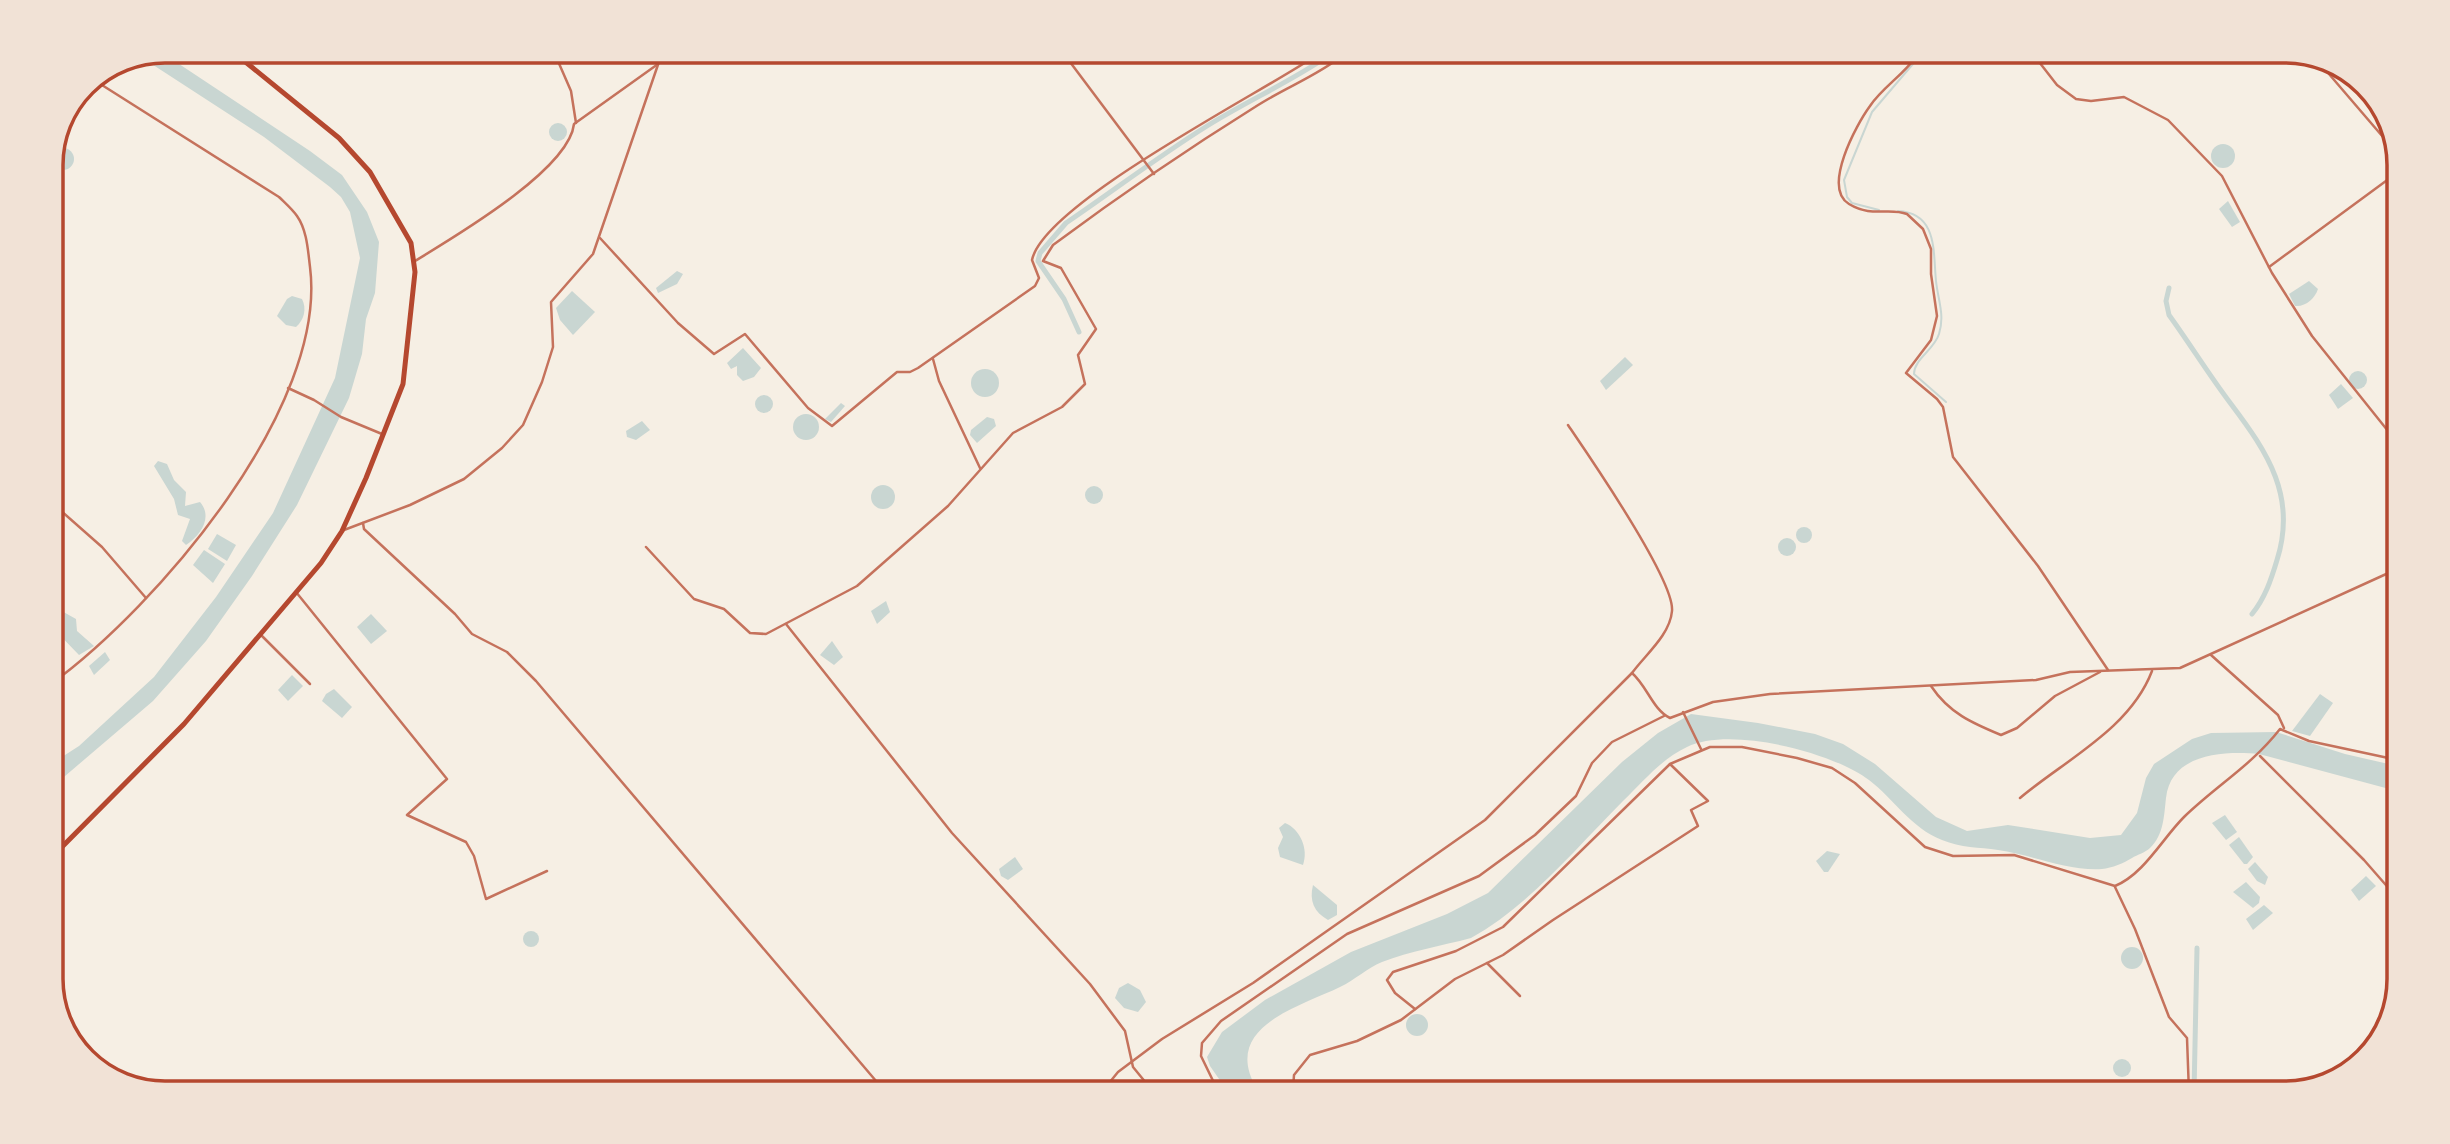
<svg xmlns="http://www.w3.org/2000/svg" width="2450" height="1144" font-family="'Nunito Sans',sans-serif">
	<style>
		.water { fill: #c9d6d2 }
		.lines { fill: none; stroke-linecap: round; stroke-linejoin: round }
		.stream { stroke: #c9d6d2; stroke-width: 2 }
		.canal { stroke: #c9d6d2; stroke-width: 5 }
		.minor { stroke: #c5725c; stroke-width: 2.5 }
		.primary { stroke: #b5482f; stroke-width: 5 }
		.rim { fill: none; stroke: #b5482f; stroke-width: 3.5 }
	</style>
	<rect width="100%" height="100%" fill="#f6efe4"/>
	<g class="water">
		<polygon points="161,52 310,151 342,175 367,212 379,242 375,293 366,319 362,354 349,398 297,505 252,576 206,641 153,701 51,788 51,764 79,746 154,677 216,597 273,513 335,378 360,258 350,212 341,197 330,187 264,137 144,59"/>
		<circle cx="558" cy="132" r="9"/>
		<circle cx="2223" cy="156" r="12"/>
		<circle cx="63" cy="159" r="11"/>
		<polygon points="2228,201 2240,222 2232,227 2219,209"/>
		<polygon points="677,271 683,274 677,284 658,293 656,288"/>
		<path d="M2309,281l9,8c-3,9 -12,18 -23,17l-6,-12z"/>
		<polygon points="572,291 595,312 573,335 560,320 556,308"/>
		<path d="M292,296l10,3c5,10 2,21 -6,28l-10,-2 -9,-9 10,-17z"/>
		<polygon points="743,348 761,368 754,377 743,381 737,375 737,366 731,369 727,363"/>
		<polygon points="1625,357 1633,365 1606,390 1600,381"/>
		<circle cx="985" cy="383" r="14"/>
		<circle cx="2358" cy="380" r="9"/>
		<polygon points="2341,384 2353,398 2338,409 2329,395"/>
		<circle cx="764" cy="404" r="9"/>
		<polygon points="841,403 845,406 831,422 825,419"/>
		<circle cx="806" cy="427" r="13"/>
		<polygon points="987,417 994,419 996,426 977,443 970,435 971,430"/>
		<polygon points="642,421 650,430 636,440 627,437 626,431"/>
		<path d="M158,461l9,3 7,16 12,12 -1,14 15,-4c13,15 1,33 -14,43l-4,-4 8,-22 -12,-4 -4,-16 -20,-33z"/>
		<circle cx="883" cy="497" r="12"/>
		<circle cx="1094" cy="495" r="9"/>
		<circle cx="1804" cy="535" r="8"/>
		<polygon points="217,534 236,545 227,561 208,549"/>
		<circle cx="1787" cy="547" r="9"/>
		<polygon points="204,550 225,564 213,583 193,565"/>
		<polygon points="886,601 890,612 877,624 871,611"/>
		<polygon points="51,605 76,619 77,631 94,646 79,655 51,626"/>
		<polygon points="371,614 387,631 371,644 357,627"/>
		<polygon points="832,641 843,657 834,665 820,655"/>
		<polygon points="105,652 110,660 94,675 89,666"/>
		<polygon points="292,675 303,686 288,701 278,690"/>
		<polygon points="334,689 352,707 342,718 322,701 326,694"/>
		<polygon points="2320,694 2333,703 2310,736 2292,731"/>
		<path d="M1691,714l67,9 57,11 28,10 32,20 61,53 31,14 41,-6 82,13 31,-3 16,-22 9,-35 8,-14 38,-25 19,-6 65,-1 69,22 48,11v25l-134,-36c-35,-3 -88,-1 -93,44 -2,17 -2,37 -16,50 -4,4 -13,7 -18,10 -8,5 -20,10 -30,11 -35,2 -69,-14 -104,-19 -19,-3 -37,-2 -56,-10 -31,-12 -48,-41 -73,-60 -37,-28 -139,-54 -182,-33 -27,13 -43,34 -64,54 -47,47 -94,105 -152,137 -30,8 -61,13 -89,24 -15,6 -27,18 -42,25 -41,20 -120,40 -83,102h-31l-16,-23 -3,-9 15,-25 43,-32 86,-48 96,-38 41,-21 134,-131 36,-29z"/>
		<polygon points="2225,815 2237,832 2226,840 2212,823"/>
		<path d="M1285,823c15,6 24,26 18,42l-23,-8 -2,-9 5,-11 -4,-9z"/>
		<polygon points="2239,837 2253,857 2247,864 2244,864 2229,845"/>
		<polygon points="1827,851 1840,854 1828,872 1824,872 1816,861"/>
		<polygon points="1015,857 1023,869 1008,880 1001,876 999,869"/>
		<polygon points="2255,862 2268,877 2265,885 2257,881 2248,869"/>
		<polygon points="2366,876 2376,886 2359,901 2351,890"/>
		<polygon points="2246,882 2260,897 2259,903 2253,908 2233,892"/>
		<path d="M1313,885l24,20v10l-9,5c-14,-8 -19,-19 -15,-35z"/>
		<polygon points="2264,905 2273,913 2253,930 2246,919"/>
		<circle cx="531" cy="939" r="8"/>
		<circle cx="2132" cy="958" r="11"/>
		<polygon points="1128,983 1140,990 1146,1002 1138,1012 1124,1008 1115,998 1119,988"/>
		<circle cx="1417" cy="1025" r="11"/>
		<circle cx="2122" cy="1068" r="9"/>
	</g>
	<g class="lines">
		<g class="stream">
			<polyline points="1879,210 1852,203 1847,197 1844,180 1872,112 1918,58"/>
			<path d="M1898,211c40,2 35,41 38,70 2,19 9,34 3,53 -5,16 -25,25 -25,40l32,28"/>
		</g>
		<g class="canal">
			<path d="M2169,288l-3,13 3,14c21,29 40,60 62,89 37,49 66,93 46,156 -6,20 -12,38 -25,54"/>
			<path d="M1079,332l-15,-33 -26,-38 2,-8 26,-30c47,-32 93,-67 141,-97 40,-25 83,-44 121,-70"/>
			<polyline points="2194,1093 2197,948"/>
		</g>
		<g class="minor">
			<polyline points="554,52 571,91 576,123"/>
			<polyline points="1064,54 1154,174"/>
			<path d="M1915,58c-13,18 -33,30 -45,48 -14,19 -48,82 -21,98 23,14 40,3 58,10l16,15 8,20v25l6,42 -6,24 -25,33 31,26 6,8 10,50 85,109 70,104"/>
			<polyline points="2036,58 2057,85 2076,99 2091,101 2124,97 2168,120 2222,176 2272,273 2312,336 2396,441"/>
			<polyline points="2317,60 2395,151 2399,162"/>
			<polyline points="77,100 92,81"/>
			<path d="M600,238l78,85 36,31 31,-20 63,74 24,18 65,-54h13l8,-4 117,-82 4,-8 -7,-18c12,-57 231,-168 285,-205"/>
			<path d="M415,261c39,-24 154,-91 159,-137l84,-60"/>
			<polyline points="2269,267 2390,178 2399,167"/>
			<polyline points="933,359 939,381 980,468"/>
			<polyline points="288,388 314,400 341,417 382,434"/>
			<path d="M1568,425c21,31 107,155 104,186 -2,24 -27,44 -40,62"/>
			<polyline points="51,502 102,547 146,598"/>
			<polyline points="363,523 364,529 455,614 472,634 507,652 536,681 882,1088"/>
			<polyline points="344,530 410,505 464,479 502,448 523,425 542,382 553,347 551,302 593,254 662,53"/>
			<path d="M646,547l48,52 30,10 26,24 16,1 91,-48 91,-80 65,-73 49,-26 23,-23 -7,-29 18,-26 -35,-61 -18,-7 10,-16c66,-49 133,-95 202,-138 29,-19 60,-30 87,-51"/>
			<polyline points="296,592 447,779 407,815 466,842 474,856 486,899 547,871"/>
			<polyline points="786,624 952,833 1090,984 1125,1031 1133,1067 1151,1089"/>
			<polyline points="260,634 310,684"/>
			<polyline points="2211,655 2278,715 2284,728"/>
			<path d="M51,684c107,-78 277,-277 259,-417 -2,-16 -3,-37 -13,-51 -5,-7 -12,-13 -18,-19l-185,-117"/>
			<path d="M1931,686c18,27 41,37 70,49l16,-7 38,-32 45,-24"/>
			<polyline points="1683,712 1701,749"/>
			<polyline points="2260,756 2364,860 2392,892"/>
			<path d="M2020,798c45,-38 110,-69 132,-127"/>
			<polyline points="2115,887 2135,929 2169,1017 2187,1038 2189,1093"/>
			<polyline points="1487,963 1520,996"/>
			<path d="M1415,1009l-20,-16 -8,-13 6,-8 63,-21 47,-24 167,-163 40,-17h32l55,11 35,10 23,15 70,64 28,9 61,-1 101,31c29,-12 47,-47 69,-69 33,-32 67,-51 96,-88l29,12 84,18"/>
			<path d="M1105,1088l13,-16 44,-33 91,-56 232,-163 147,-147c15,13 21,37 38,45l43,-16 57,-8 266,-14 34,-8 110,-4 215,-98"/>
			<polyline points="1217,1089 1201,1056 1202,1043 1221,1021 1347,934 1479,876 1535,835 1576,796 1592,763 1612,742 1664,716"/>
			<polyline points="1293,1089 1294,1075 1310,1055 1357,1041 1401,1020 1455,979 1503,955 1553,920 1698,826 1691,810 1708,801 1670,764"/>
		</g>
		<polyline class="primary" points="51,858 184,724 321,563 342,531 366,478 403,384 415,272 411,243 370,172 339,138 232,51"/>
	</g>
	<path d="M0 0H2450V1144H0ZM165 63H2285A102 102 0 0 1 2387 165V979A102 102 0 0 1 2285 1081H165A102 102 0 0 1 63 979V165A102 102 0 0 1 165 63Z" fill="#f1e2d6" fill-rule="evenodd"/>
	<path class="rim" d="M165 63H2285A102 102 0 0 1 2387 165V979A102 102 0 0 1 2285 1081H165A102 102 0 0 1 63 979V165A102 102 0 0 1 165 63Z"/>
</svg>
